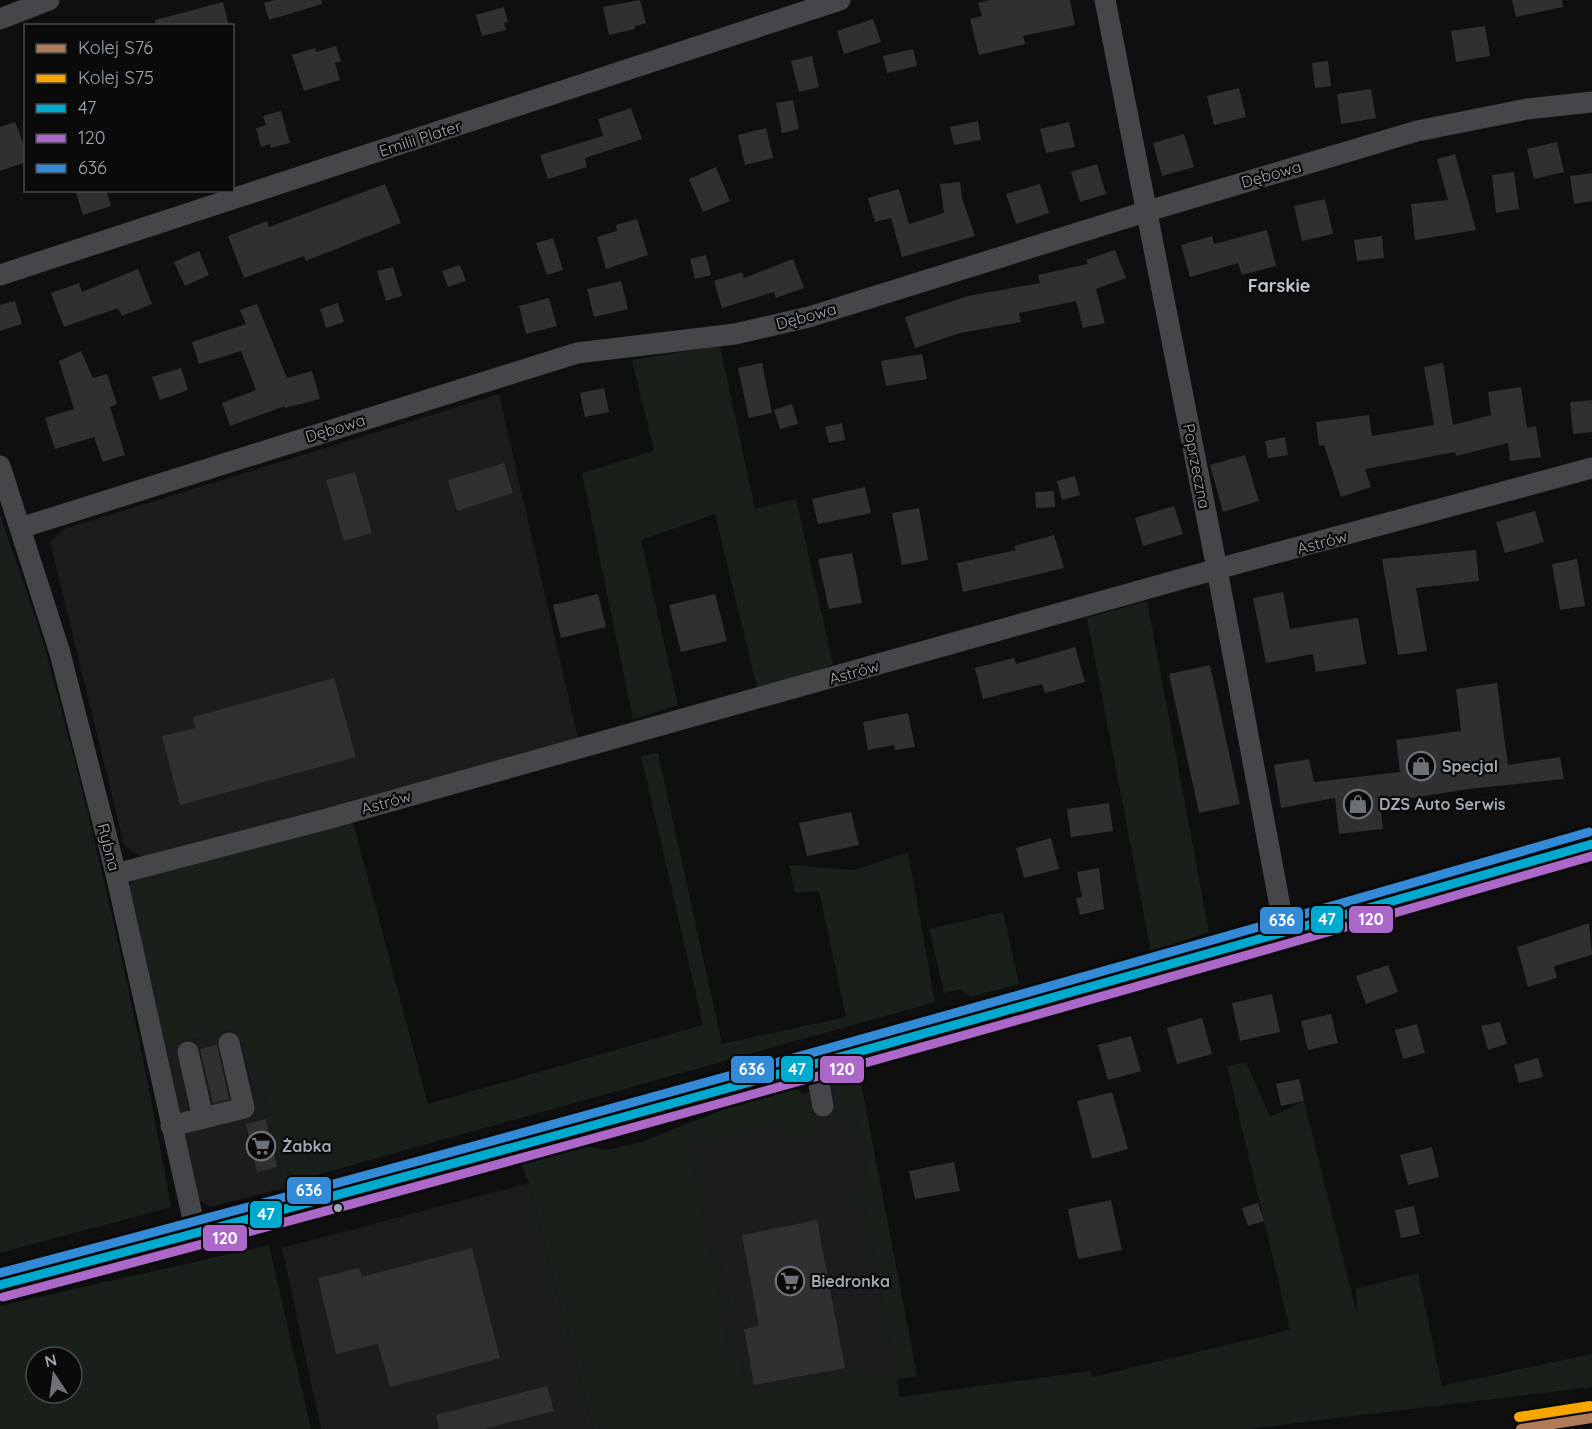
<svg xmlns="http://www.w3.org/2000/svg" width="1592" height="1429" font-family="Quicksand,sans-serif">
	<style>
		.built { fill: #1c1c1e }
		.green { fill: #19201a; fill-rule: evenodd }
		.building { fill: #303033 }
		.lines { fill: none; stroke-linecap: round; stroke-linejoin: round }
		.minor { stroke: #444649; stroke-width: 21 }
		.major { stroke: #46484b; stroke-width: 26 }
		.bus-1-casing { stroke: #0a0a0b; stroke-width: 14 }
		.bus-2-casing { stroke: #0a0a0b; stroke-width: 14 }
		.bus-3-casing { stroke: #0a0a0b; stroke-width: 14 }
		.bus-1 { stroke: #00a9ce; stroke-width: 9 }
		.bus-2 { stroke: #ac68c9; stroke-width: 9 }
		.bus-3 { stroke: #338bd7; stroke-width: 9 }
		.rail-1-casing { stroke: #0a0a0b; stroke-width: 15 }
		.rail-2-casing { stroke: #0a0a0b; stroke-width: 15 }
		.rail-1 { stroke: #b07c57; stroke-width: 10 }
		.rail-2 { stroke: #f7a600; stroke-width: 10 }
		.bus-dot { fill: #9fa8b2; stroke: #0a0a0b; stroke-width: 2 }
		.labels { text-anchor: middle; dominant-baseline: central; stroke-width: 4.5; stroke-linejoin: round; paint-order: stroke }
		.street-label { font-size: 16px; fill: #9fa8b2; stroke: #0a0a0b }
		.poi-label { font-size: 16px; font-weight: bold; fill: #9fa8b2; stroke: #0a0a0b; text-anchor: start }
		.neighbourhood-label { font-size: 18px; font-weight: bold; fill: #c0c6ce; stroke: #0a0a0b }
		.line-badge { stroke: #0a0a0b; stroke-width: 2 }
		.badge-label { font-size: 16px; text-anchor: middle; font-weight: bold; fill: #fff }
	</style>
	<rect width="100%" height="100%" fill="#0f0f10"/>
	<g class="built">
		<polygon points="499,394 578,738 143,858 124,845 50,542 64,529"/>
		<polygon points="238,1029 251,1085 262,1083 285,1188 210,1207 199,1200 164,1046"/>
		<polygon points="860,1078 917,1376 734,1406 676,1129"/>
		<polygon points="529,1183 593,1429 321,1429 282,1248"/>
	</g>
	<g class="green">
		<polygon points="720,346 755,509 796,499 833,664 758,692 715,514 641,540 678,705 633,719 582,473 654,451 632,360"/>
		<path d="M0,514c15,46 33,92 46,139 50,182 92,368 125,554l-171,46z"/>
		<polygon points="1147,601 1209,932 1151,952 1087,618"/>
		<polygon points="658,753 722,1044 846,1017 819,891 795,893 789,865 855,870 908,852 935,1002 284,1184 262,1084 252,1086 238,1029 164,1046 127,887 136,878 353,822 428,1104 703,1025 641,756"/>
		<polygon points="1003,912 1019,984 970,997 960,989 944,993 929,929"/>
		<path d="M1246,1062l24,55 34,-16 53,213 -1,-25 62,-16 24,113 150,-32v33l-344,42h-657l2,-1 -64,-245 -10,-24 59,-14 27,5 13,-2 26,-7 86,-34 67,-18c19,12 22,47 -4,51l-5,-18 -100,22 40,205 10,-1 8,43 116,-23 2,9 33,-5 -32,-169 -15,2 -1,-3 5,-6 17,-5 -13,-74 -18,1 -7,-23 7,-14 16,-5 4,2 57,298 -20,3 3,18 190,-26 3,6 197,-47 -63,-264z"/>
		<path d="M269,1245l42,184h-311v-123zM36,1357h36v36h-36z"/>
		<polygon points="726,1254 740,1330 744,1330 737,1331 736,1328 722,1259"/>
	</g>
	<g class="building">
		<polygon points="275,0 321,0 322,4 269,20 264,3"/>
		<polygon points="640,0 646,23 635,26 635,29 609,35 603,7"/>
		<polygon points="990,0 1070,0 1075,25 1023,36 1025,44 979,55 970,19 982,16 978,3"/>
		<polygon points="1512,0 1562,0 1563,7 1516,17"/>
		<polygon points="223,2 229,26 156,26 155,20"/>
		<polygon points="504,7 508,22 504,23 506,30 482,36 476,15"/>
		<polygon points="873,19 881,42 844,54 837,31"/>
		<polygon points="1485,26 1490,56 1456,62 1451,31"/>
		<polygon points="336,46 341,61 335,63 340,80 304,91 292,55 315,48 316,52"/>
		<polygon points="913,49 917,66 887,73 883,56"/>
		<polygon points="812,56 819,87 799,92 791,61"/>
		<polygon points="1328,61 1331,86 1315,88 1312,63"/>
		<polygon points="1239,88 1246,117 1214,125 1207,96"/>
		<polygon points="1371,89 1376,118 1341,124 1337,94"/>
		<polygon points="793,100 799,129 782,133 776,103"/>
		<polygon points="631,108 642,139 585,158 587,167 548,179 540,155 603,136 598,119"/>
		<polygon points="281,111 290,143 271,148 270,144 261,147 256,128 266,125 263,116"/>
		<polygon points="978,121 981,140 954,145 950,127"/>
		<polygon points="15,122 26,151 26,162 0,171 0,127"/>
		<polygon points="1069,122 1075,147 1046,153 1040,129"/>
		<polygon points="766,128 773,158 745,165 738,135"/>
		<polygon points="1184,134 1194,167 1162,176 1153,143"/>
		<polygon points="1557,142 1564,172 1534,179 1527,149"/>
		<polygon points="1455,154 1476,230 1415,240 1411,204 1448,200 1437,159"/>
		<polygon points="1097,164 1106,194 1080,202 1071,172"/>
		<polygon points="716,167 730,201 703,212 689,179"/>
		<polygon points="1514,172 1519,209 1496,213 1492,175"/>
		<polygon points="1592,173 1592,201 1574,204 1570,176"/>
		<polygon points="960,182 962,198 975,236 902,257 891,218 875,222 868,198 899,189 909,224 944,213 940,184"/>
		<polygon points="385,184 401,223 306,261 304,256 244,278 228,236 267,221 269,227"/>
		<polygon points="1040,184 1049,213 1016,224 1006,194"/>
		<polygon points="75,190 106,190 111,206 83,215"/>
		<polygon points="1325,199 1333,234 1302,241 1294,206"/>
		<polygon points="637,219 648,255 606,269 597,237 617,231 616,225"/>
		<polygon points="1267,230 1276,266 1242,275 1238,263 1190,277 1181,245 1212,236 1214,244"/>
		<polygon points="1382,236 1384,258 1357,261 1354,240"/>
		<polygon points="553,238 563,270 547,275 536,243"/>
		<polygon points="1115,250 1126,278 1096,289 1105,323 1083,328 1076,301 1019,313 1021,322 960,333 915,348 905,317 968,296 1040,283 1038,275 1088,264 1086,260"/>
		<polygon points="199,251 209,275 185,286 174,262"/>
		<polygon points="706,255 711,275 695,279 690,259"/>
		<polygon points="793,259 804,288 776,298 774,292 722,308 714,281 742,272 744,278"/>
		<polygon points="460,265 466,281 448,287 442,271"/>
		<polygon points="393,267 402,296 386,301 377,271"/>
		<polygon points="138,269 152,304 122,316 118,308 64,327 51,293 79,283 82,292"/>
		<polygon points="621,281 628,309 594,317 587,289"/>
		<polygon points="549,298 557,326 526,334 519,306"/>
		<polygon points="15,301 22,324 0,331 0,305"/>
		<polygon points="338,303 344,322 326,328 320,309"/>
		<polygon points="257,304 287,378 312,371 320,399 285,408 285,406 230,426 222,403 256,390 241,351 199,364 192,342 246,324 240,310"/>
		<polygon points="81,351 93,378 107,374 117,404 110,407 125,455 103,462 94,437 55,449 45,418 74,409 59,361"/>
		<polygon points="922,354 927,379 886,386 881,361"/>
		<polygon points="762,363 772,413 749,418 738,368"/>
		<polygon points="1443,363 1453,425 1491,415 1488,392 1521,387 1527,428 1536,426 1541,457 1510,461 1508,443 1456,456 1455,452 1365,469 1371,487 1341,497 1324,445 1319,446 1316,422 1369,415 1372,436 1434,425 1424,367"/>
		<polygon points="181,368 188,390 160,400 152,377"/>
		<polygon points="604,388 609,412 585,417 580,393"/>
		<polygon points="1592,400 1592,432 1573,434 1570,402"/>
		<polygon points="792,404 798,424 780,429 774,410"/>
		<polygon points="842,423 845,440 829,443 825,427"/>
		<polygon points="1285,437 1288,455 1268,458 1265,441"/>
		<polygon points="1245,455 1259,501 1223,512 1210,465"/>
		<polygon points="504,463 513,493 457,511 448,480"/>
		<polygon points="355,472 372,533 344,541 326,480"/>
		<polygon points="1075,476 1080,495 1062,500 1057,481"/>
		<polygon points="865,487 871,513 818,524 812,499"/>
		<polygon points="1054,491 1055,507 1036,508 1035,492"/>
		<polygon points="1174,506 1183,534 1143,546 1135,518"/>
		<polygon points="919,508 928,560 902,565 892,513"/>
		<polygon points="1535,511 1544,542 1505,553 1496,522"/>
		<polygon points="1054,535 1064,568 963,592 957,563 1016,550 1014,546"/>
		<polygon points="1476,550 1479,581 1416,588 1427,651 1398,655 1382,559"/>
		<polygon points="852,553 862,603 829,609 818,559"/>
		<polygon points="1577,559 1585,606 1560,610 1552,564"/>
		<polygon points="1283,592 1290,629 1358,618 1366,664 1316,672 1313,654 1266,663 1253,598"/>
		<polygon points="598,594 606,627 561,638 553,605"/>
		<polygon points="715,594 727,641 681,652 669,605"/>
		<polygon points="1075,647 1085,682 1045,693 1042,684 983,699 975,668 1014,658 1016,664"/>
		<polygon points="1210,665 1240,804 1199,813 1169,674"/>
		<polygon points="334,678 356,757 180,805 162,736 195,728 193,717"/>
		<polygon points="1497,683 1508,765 1560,757 1564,779 1469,789 1380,803 1383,829 1339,834 1335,798 1281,808 1274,765 1309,759 1314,782 1400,772 1396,740 1461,731 1456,689"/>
		<polygon points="908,713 915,747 895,750 894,745 868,750 863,722"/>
		<polygon points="1109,803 1113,831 1071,837 1067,809"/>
		<polygon points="851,812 859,845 807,856 799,823"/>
		<polygon points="1051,838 1059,869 1024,878 1016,848"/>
		<polygon points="1099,868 1104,909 1080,915 1076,898 1082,897 1077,872"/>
		<polygon points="1589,923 1592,955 1554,966 1557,978 1528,987 1517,947"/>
		<polygon points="1388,965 1398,992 1366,1004 1356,976"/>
		<polygon points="1272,994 1280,1032 1240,1041 1232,1003"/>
		<polygon points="1331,1014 1338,1043 1308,1050 1301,1021"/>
		<polygon points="1202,1018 1212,1054 1177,1064 1167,1028"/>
		<polygon points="1500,1022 1507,1044 1488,1050 1481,1026"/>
		<polygon points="1417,1024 1425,1053 1403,1059 1395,1030"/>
		<polygon points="1131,1036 1141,1071 1108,1080 1098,1045"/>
		<polygon points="217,1045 229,1099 213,1103 200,1049"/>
		<polygon points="1538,1058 1543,1077 1519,1083 1514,1065"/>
		<polygon points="1299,1079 1304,1101 1281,1106 1276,1084"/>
		<polygon points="1112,1092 1128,1149 1092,1159 1077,1101"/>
		<polygon points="266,1119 277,1167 257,1172 246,1124"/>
		<polygon points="1432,1147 1439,1177 1408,1185 1400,1155"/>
		<polygon points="954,1162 960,1191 915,1199 909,1171"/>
		<polygon points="1111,1200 1122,1250 1078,1259 1068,1209"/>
		<polygon points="1258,1203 1264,1221 1248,1226 1242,1208"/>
		<polygon points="1414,1206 1420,1234 1401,1238 1395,1210"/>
		<polygon points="817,1220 845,1368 754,1385 744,1329 759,1326 742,1235"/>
		<polygon points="472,1248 500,1358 390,1387 378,1344 336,1354 318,1278 359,1268 362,1277"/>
		<polygon points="547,1386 554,1411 484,1429 439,1429 436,1415"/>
	</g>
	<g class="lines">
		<g class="minor">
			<polyline points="1105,0 1217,569 1285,933"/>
			<polyline points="0,19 49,0"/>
			<polyline points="0,275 840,0"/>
			<polyline points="0,466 60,653 116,874 196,1233"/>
			<polyline points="20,528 577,353 735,334 809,317 1148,211 1417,131 1527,109 1592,102"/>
			<polyline points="116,874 323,820 1217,569 1592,468"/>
			<polyline points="188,1052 203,1118"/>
			<polyline points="815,1063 823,1106"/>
			<polyline points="171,1126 244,1108 229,1043"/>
		</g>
		<polyline class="major" points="0,1285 334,1197 1231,948 1592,844"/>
		<g class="bus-1-casing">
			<path id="bus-1" d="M0,1285c532,-140 1063,-289 1592,-441"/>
		</g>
		<g class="bus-2-casing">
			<path id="bus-2" d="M3,1297c532,-140 1061,-288 1589,-441"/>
		</g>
		<g class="bus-3-casing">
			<path id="bus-3" d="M0,1273c531,-140 1061,-288 1589,-441"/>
		</g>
		<use href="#bus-1" class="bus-1"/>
		<use href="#bus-2" class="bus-2"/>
		<use href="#bus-3" class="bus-3"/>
		<g class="rail-1-casing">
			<polyline id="rail-1" points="1521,1429 1592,1418"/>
		</g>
		<g class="rail-2-casing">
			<polyline id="rail-2" points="1519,1417 1590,1406"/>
		</g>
		<use href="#rail-1" class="rail-1"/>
		<use href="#rail-2" class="rail-2"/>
	</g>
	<defs>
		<g id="shop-ring" transform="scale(1.5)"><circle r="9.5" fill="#0a0a0b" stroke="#6d7279" stroke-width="1.5"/><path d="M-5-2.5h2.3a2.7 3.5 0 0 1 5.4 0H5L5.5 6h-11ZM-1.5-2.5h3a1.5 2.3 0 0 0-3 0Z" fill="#6d7279"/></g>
		<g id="supermarket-ring" transform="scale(1.5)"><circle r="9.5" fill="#0a0a0b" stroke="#6d7279" stroke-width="1.5"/><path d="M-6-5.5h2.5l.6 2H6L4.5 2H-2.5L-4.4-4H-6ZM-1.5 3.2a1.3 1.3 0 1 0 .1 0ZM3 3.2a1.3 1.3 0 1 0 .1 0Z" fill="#6d7279"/></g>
	</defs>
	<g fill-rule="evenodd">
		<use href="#shop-ring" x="1421" y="766"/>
		<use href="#shop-ring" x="1358" y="804"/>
		<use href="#supermarket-ring" x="261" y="1146"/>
		<use href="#supermarket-ring" x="790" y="1281"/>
	</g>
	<circle class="bus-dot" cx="338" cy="1208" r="5"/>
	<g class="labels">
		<g class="street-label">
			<text transform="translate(420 138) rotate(-18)">Emilii Plater</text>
			<text transform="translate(1271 174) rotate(-16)">Dębowa</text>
			<text transform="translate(806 316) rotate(-15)">Dębowa</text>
			<text transform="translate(335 428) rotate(-17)">Dębowa</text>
			<text transform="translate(1197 466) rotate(79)">Poprzeczna</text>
			<text transform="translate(1322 542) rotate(-15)">Astrów</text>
			<text transform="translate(854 672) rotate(-16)">Astrów</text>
			<text transform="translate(386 802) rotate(-16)">Astrów</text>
			<text transform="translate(109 847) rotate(76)">Rybna</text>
		</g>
		<g class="poi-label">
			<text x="1442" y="766">Specjal</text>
			<text x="1379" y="804">DZS Auto Serwis</text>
			<text x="282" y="1146">Żabka</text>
			<text x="811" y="1281">Biedronka</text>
		</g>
		<g class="neighbourhood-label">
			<text x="1279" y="285">Farskie</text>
		</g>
	</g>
	<g class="line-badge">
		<rect x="1348" y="905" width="46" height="29" rx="6" fill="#ac68c9"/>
		<rect x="1310" y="905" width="34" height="29" rx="6" fill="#00a9ce"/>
		<rect x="1259" y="906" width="45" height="29" rx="6" fill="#338bd7"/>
		<rect x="780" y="1055" width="34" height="28" rx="6" fill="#00a9ce"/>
		<rect x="819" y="1055" width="46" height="29" rx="6" fill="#ac68c9"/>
		<rect x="730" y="1055" width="45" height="29" rx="6" fill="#338bd7"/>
		<rect x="286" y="1176" width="46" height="29" rx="6" fill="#338bd7"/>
		<rect x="249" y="1200" width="34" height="29" rx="6" fill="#00a9ce"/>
		<rect x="202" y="1224" width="46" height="28" rx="6" fill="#ac68c9"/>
	</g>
	<g class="badge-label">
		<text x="1371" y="925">120</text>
		<text x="1327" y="925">47</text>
		<text x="1282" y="926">636</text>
		<text x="797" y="1075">47</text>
		<text x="842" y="1075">120</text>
		<text x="752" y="1075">636</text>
		<text x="309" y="1196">636</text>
		<text x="266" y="1220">47</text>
		<text x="225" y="1244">120</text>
	</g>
	<rect x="24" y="24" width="210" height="168" fill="#0a0a0b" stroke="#46494e" stroke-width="1.5"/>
	<rect x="36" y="44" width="30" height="9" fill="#b07c57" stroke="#46494e" stroke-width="1.5"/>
	<text x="78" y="54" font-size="18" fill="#9fa8b2">Kolej S76</text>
	<rect x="36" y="74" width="30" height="9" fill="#f7a600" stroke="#46494e" stroke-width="1.5"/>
	<text x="78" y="84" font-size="18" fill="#9fa8b2">Kolej S75</text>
	<rect x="36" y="104" width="30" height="9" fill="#00a9ce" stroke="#46494e" stroke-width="1.5"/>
	<text x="78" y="114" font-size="18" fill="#9fa8b2">47</text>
	<rect x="36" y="134" width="30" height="9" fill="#ac68c9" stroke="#46494e" stroke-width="1.5"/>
	<text x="78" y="144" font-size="18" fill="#9fa8b2">120</text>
	<rect x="36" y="164" width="30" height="9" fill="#338bd7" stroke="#46494e" stroke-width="1.5"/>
	<text x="78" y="174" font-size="18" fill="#9fa8b2">636</text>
	<g transform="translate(54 1375) rotate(347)"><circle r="28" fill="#0a0a0b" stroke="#46494e" stroke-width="1.5"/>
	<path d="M0-4.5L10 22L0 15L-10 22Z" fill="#6d7279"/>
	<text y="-9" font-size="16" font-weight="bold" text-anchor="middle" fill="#9fa8b2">N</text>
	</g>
</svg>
